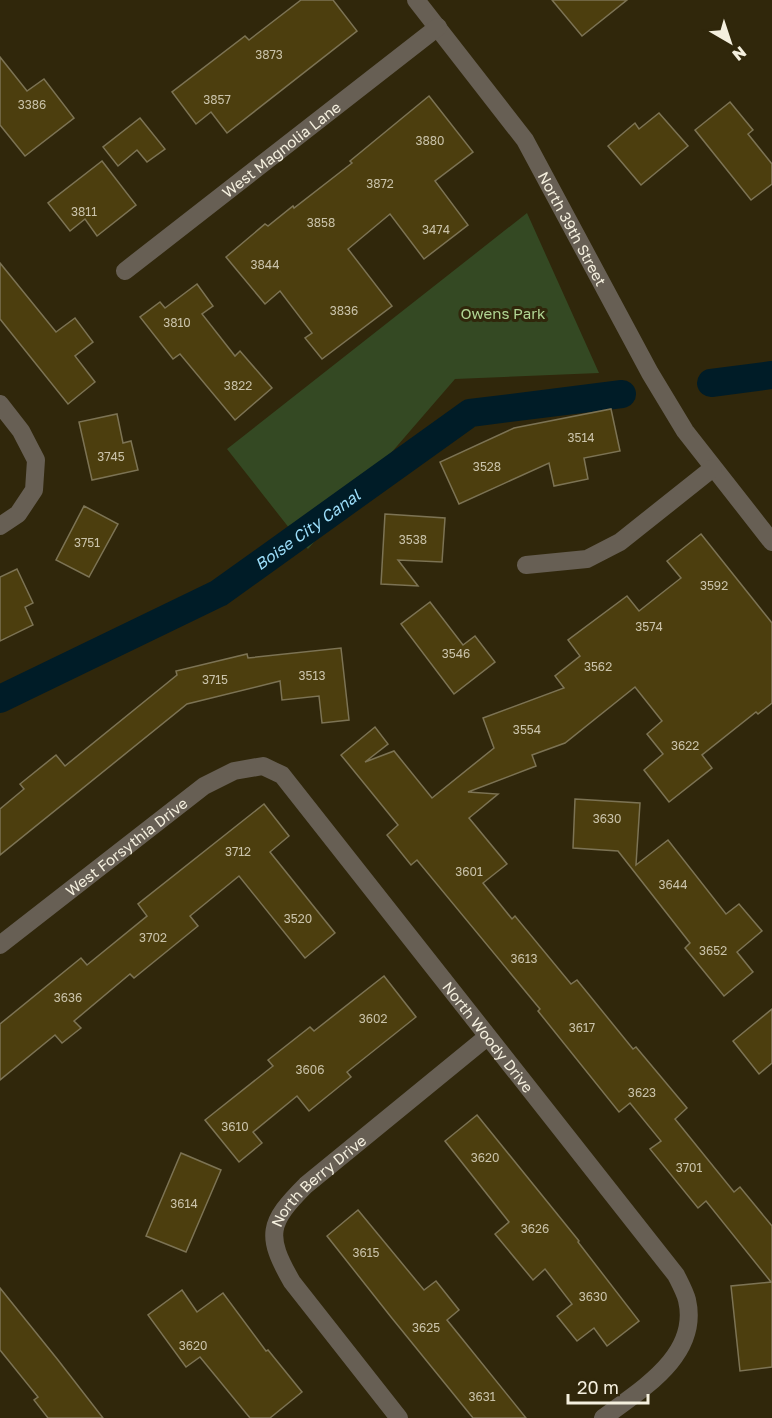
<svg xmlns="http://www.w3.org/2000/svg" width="772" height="1418" font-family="'Golos Text',sans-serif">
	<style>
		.green { fill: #344923 }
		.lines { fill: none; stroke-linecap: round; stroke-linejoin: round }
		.canal { stroke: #001c27; stroke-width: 28 }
		.building { fill: #4c3e0e; stroke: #7c7354; stroke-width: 1.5 }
		.minor { stroke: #675f54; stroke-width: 18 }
		.labels { text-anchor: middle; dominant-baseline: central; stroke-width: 6; stroke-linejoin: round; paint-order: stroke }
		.number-label { font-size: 12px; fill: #cac3aa }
		.street-label { font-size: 15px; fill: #f4efde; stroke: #30270b }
		.park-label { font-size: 15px; fill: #b0d593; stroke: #30270b }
		.water-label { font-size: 16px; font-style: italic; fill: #9bdefa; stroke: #30270b }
	</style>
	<rect width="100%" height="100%" fill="#30270b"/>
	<polygon class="green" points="527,213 599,373 455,379 308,549 297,538 227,449"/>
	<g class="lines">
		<g class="canal">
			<polyline points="711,383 772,375"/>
			<path id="s1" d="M0,699l219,-106 251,-180 152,-19"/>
		</g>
	</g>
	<g class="building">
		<polygon points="301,0 333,0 357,31 227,133 211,112 196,124 172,92 245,36 249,40"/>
		<polygon points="552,0 627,0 582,36"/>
		<polygon points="0,57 27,91 44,79 74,118 25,156 0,125"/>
		<polygon points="429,96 473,152 435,181 468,225 424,259 390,214 348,249 392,306 322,359 305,338 312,333 280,291 265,304 226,257 265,224 268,226 293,206 294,208 352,163 350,161"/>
		<polygon points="730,102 753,130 748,134 772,164 772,184 751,200 695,130"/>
		<polygon points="659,113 688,146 641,185 608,146 635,123 639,129"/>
		<polygon points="140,118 165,149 147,162 137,150 118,166 103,147"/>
		<polygon points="102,161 136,205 97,236 85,219 70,231 48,203"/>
		<polygon points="0,263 56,332 75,318 93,342 75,356 95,382 68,404 0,319"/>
		<polygon points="197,284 213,306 202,314 235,356 240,351 272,388 235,420 180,354 173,359 140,317 160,302 165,308"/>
		<polygon points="611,409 620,451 584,458 588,479 554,486 549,463 459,504 440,462 514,428"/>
		<polygon points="117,414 123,443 131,441 138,470 92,480 79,422"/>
		<polygon points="84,506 118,524 89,577 56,560"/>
		<polygon points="385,514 445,518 442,562 398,560 418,586 381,584"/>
		<polygon points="701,534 772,623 772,703 758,714 756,712 702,755 712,768 669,802 644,770 663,754 647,734 662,721 635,687 565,743 532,755 536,766 468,792 498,794 469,818 507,864 483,883 512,919 515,916 571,984 577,980 633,1049 636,1047 687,1108 675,1119 734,1192 740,1187 772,1226 772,1367 740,1371 731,1286 771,1282 706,1201 698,1208 650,1149 661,1141 630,1103 619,1112 538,1011 540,1009 417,860 411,865 387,835 398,825 341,755 375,727 388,744 365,762 394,751 432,798 494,748 483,718 564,688 555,676 580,656 568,640 627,596 639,611 681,578 667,561"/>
		<polygon points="17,569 33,603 25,607 33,625 0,641 0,577"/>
		<polygon points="430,602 463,645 475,636 495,662 454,694 401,624"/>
		<polygon points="341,648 349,720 322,723 319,696 282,700 280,681 187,704 0,855 0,809 24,789 20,784 56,755 65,766 177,675 176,671 247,654 248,658"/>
		<polygon points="575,799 640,803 636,865 668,840 726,914 739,904 762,931 737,952 753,972 724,996 685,948 690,943 618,851 573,848"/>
		<polygon points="264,804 289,836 270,852 335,933 305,958 239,876 190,916 198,926 134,978 130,974 74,1021 81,1028 62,1043 55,1035 0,1080 0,1024 81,958 87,965 147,916 138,904"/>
		<polygon points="384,976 416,1017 347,1072 351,1077 309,1111 297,1096 253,1132 262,1143 239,1162 205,1120 273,1066 268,1060 310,1027 314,1031"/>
		<polygon points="772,1009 772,1063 759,1074 733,1041"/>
		<polygon points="477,1115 579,1241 578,1242 639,1321 607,1346 594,1328 577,1341 557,1316 572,1304 545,1269 533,1280 495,1234 509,1222 445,1141"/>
		<polygon points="181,1153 221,1170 186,1252 146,1236"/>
		<polygon points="358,1210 424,1290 436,1281 459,1310 447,1320 526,1418 473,1418 391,1317 327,1236"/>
		<polygon points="0,1288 58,1360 103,1418 48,1418 34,1400 38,1397 0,1350"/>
		<polygon points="182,1290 197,1312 223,1293 266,1351 268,1350 302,1392 270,1418 250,1418 200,1357 186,1367 148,1315"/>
	</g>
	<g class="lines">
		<g class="minor">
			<path id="s2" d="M416,0l109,140 125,233 35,58 87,111"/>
			<path id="s3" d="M125,271l313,-244"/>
			<polyline points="0,404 21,431 36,460 34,490 18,514 0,526"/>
			<polyline points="526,565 587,559 620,542 713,468"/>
			<path id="s4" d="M0,945l204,-159 30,-15 29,-5 19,9 394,500c4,8 9,17 11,25 13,56 -47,90 -84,118"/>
			<path id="s5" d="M399,1418l-107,-136c-27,-47 -24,-59 14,-97l181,-148"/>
		</g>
	</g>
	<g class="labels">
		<g class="number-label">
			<text x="269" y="54">3873</text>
			<text x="217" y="99">3857</text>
			<text x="32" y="104">3386</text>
			<text x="430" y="140">3880</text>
			<text x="380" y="183">3872</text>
			<text x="84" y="211">3811</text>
			<text x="321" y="222">3858</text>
			<text x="436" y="229">3474</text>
			<text x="265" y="264">3844</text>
			<text x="344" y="310">3836</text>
			<text x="177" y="322">3810</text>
			<text x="238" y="385">3822</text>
			<text x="581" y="437">3514</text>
			<text x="111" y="456">3745</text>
			<text x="487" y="466">3528</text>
			<text x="413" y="539">3538</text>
			<text x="87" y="542">3751</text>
			<text x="714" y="585">3592</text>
			<text x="649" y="626">3574</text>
			<text x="456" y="653">3546</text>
			<text x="598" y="666">3562</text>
			<text x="312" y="675">3513</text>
			<text x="215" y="679">3715</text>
			<text x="527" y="729">3554</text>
			<text x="685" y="745">3622</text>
			<text x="607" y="818">3630</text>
			<text x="238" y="851">3712</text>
			<text x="469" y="871">3601</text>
			<text x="673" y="884">3644</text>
			<text x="298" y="918">3520</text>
			<text x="153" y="937">3702</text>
			<text x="713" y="950">3652</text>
			<text x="524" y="958">3613</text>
			<text x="68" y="997">3636</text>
			<text x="373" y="1018">3602</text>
			<text x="582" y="1027">3617</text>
			<text x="310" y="1069">3606</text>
			<text x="642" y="1092">3623</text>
			<text x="235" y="1126">3610</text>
			<text x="485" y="1157">3620</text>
			<text x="689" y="1167">3701</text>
			<text x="184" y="1203">3614</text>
			<text x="535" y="1228">3626</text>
			<text x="366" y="1252">3615</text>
			<text x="593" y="1296">3630</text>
			<text x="426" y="1327">3625</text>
			<text x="193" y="1345">3620</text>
			<text x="482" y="1396">3631</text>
		</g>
		<g class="street-label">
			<text stroke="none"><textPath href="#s3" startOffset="198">West Magnolia Lane</textPath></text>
			<text stroke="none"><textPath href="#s2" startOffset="278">North 39th Street</textPath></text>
			<text stroke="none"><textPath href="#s4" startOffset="160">West Forsythia Drive</textPath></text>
			<text stroke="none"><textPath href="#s4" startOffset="676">North Woody Drive</textPath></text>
			<text stroke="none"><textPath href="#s5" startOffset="296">North Berry Drive</textPath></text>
		</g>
		<g class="park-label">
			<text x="503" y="313">Owens Park</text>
		</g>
		<g class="water-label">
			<text stroke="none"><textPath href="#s1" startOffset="352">Boise City Canal</textPath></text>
		</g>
	</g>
	<g transform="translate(730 42) rotate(141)" stroke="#30270b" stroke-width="4.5" paint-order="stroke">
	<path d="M0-4.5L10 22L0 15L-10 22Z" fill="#f4efde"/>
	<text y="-9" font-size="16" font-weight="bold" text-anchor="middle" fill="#f4efde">N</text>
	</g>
	<path d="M568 1394v9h80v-9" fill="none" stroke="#f4efde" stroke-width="3"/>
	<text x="577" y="1394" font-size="18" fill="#f4efde" stroke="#30270b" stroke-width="4.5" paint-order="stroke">20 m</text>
</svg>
